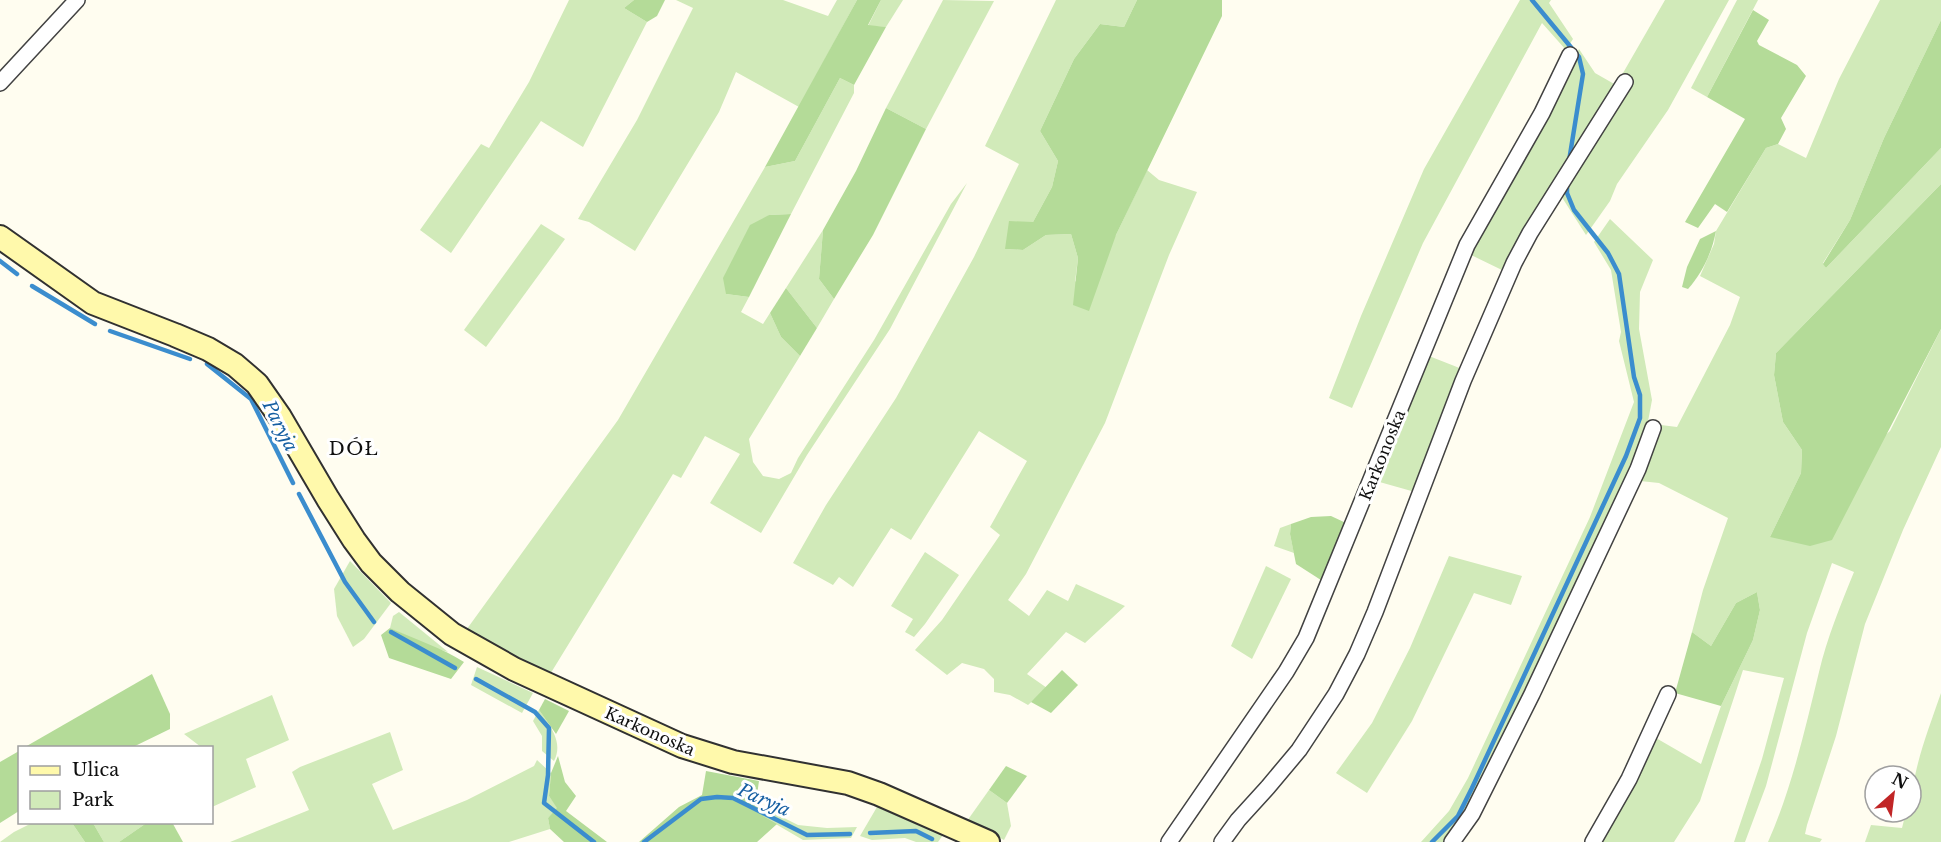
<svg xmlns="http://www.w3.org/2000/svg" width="1941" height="842" font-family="'Libre Baskerville',serif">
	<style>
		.green { fill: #d1eab9 }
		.forest { fill: #b4db98 }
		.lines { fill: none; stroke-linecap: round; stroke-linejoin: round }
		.stream { stroke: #3b8dce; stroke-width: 4.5 }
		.street-casing { stroke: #424242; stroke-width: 18 }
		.secondary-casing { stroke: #313131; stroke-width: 26 }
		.street { stroke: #fff; stroke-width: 15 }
		.secondary { stroke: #fff9ab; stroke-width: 22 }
		.labels { text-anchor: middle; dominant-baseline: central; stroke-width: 6; stroke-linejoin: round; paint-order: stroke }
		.street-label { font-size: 16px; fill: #0f0f0f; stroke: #fff }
		.water-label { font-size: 18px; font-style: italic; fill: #165fa2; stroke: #fff }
		.neighbourhood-label { font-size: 18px; letter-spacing: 1.5px; fill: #0f0f0f; stroke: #fff }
	</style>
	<rect width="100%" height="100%" fill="#fffdf0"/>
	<g class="green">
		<polygon points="569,0 634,0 624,8 647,22 583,147 541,121 451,253 420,230 481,144 489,148 529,82"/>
		<polygon points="676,0 783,0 828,16 837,0 857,0 799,107 736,72 719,112 635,251 589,222 578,219 637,120 693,8"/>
		<polygon points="881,0 903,0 886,27 868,26"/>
		<polygon points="943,0 994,1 926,129 886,108"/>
		<polygon points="1056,0 1137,0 1124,27 1100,24 1074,59 1040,131 1058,161 1052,187 1033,222 1005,249 1023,250 1046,235 1071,234 1078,258 1075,282 1116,235 1147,170 1159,180 1197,192 1169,255 1105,423 1026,574 1008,600 1029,616 1047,590 1068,601 1076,584 1125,606 1085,643 1066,632 1027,674 1047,688 1028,705 1010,695 994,692 994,679 984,669 962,663 947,675 915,650 942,620 1000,535 990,527 1027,461 979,431 911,540 891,528 853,587 839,577 833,585 793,563 826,505 896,398 974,257 1019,164 985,146"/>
		<polygon points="1520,0 1551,0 1549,3 1573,39 1566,50 1542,23 1423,243 1352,408 1329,398 1361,316 1424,169"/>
		<polygon points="1665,0 1729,0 1668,110 1617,184 1610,201 1586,235 1563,199 1562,190 1632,80 1623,73"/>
		<polygon points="1737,0 1758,0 1707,97 1691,88"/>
		<path d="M1880,0h61v20l-57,118 -34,82 -27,43 3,5 115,-120v36l-165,169 -2,22 9,47 19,28 -1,23 -31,64 120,-106 51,-102v118l-38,83 -38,94 -29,112 -29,89 -2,9 17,5 -2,3h-52c24,-54 37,-113 51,-170 8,-34 22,-68 35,-100l-22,-9 -25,70 -41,153 -21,56h-11l28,-83 22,-81 -41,-8 -43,131 -26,41h-71l-1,-1 27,-46 27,-57 45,26 20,-58 32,-66 7,-30 -3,-18 -21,11 -25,43 -19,-14 11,-42 25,-72 -69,-35 -19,-2 11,-36 10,-20 16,2 53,-102 10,-28 -40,-21 14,-32 2,-13 50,-83 12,-4 28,14 33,-79z"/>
		<polygon points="1579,49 1595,73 1616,85 1504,271 1469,254"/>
		<polygon points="840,78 854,85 854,93 791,214 769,215 726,294 749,297 741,312 763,324 770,313 781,337 800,356 749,439 753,462 763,476 779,479 791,473 798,458 874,340 951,204 967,183 890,329 807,455 761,533 710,503 740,454 705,436 681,478 673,474 549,676 464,633 618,420 765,167 795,161"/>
		<polygon points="1610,219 1653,260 1640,292 1639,329 1652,400 1646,432 1620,500 1464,820 1444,842 1421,842 1449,811 1468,778 1590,517 1634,402 1619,341 1621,332 1611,270 1594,242"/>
		<polygon points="541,224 565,239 486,347 464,330"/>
		<polygon points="823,230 819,279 834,299 817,328 786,288"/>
		<polygon points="1429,356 1462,369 1415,492 1376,481"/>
		<polygon points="1291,524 1290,534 1294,553 1274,546 1280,528"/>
		<polygon points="925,552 959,575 925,624 914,637 905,632 913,619 891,606"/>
		<polygon points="1449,556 1522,576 1511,605 1474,593 1412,721 1367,793 1336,773 1372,723 1410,648"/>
		<polygon points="350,561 391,603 364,639 353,647 337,616 334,589"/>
		<polygon points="1266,566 1291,579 1252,659 1231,646"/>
		<polygon points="399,612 448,652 433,648 390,628 393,616"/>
		<polygon points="477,667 533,693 522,713 471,685"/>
		<path d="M1941,693v149h-76l6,-17 31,3 4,-16h5c0,-40 17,-81 30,-119z"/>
		<polygon points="272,695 289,740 246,759 256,787 212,807 212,748 201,747 184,734"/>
		<path d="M539,710c11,15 25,33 15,51l-12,-10v-15l-9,-15z"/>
		<polygon points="390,732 403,770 372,784 393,830 467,800 534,766 537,760 551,773 549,796 558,808 548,818 550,829 509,842 230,842 309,810 292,772 300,767"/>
		<polygon points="989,790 1007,803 1011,826 1004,840 967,821"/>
		<polygon points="877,807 943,835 938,842 916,842 905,838 872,840 860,836"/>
		<polygon points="766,809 798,825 827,828 857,827 851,838 803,840 762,816"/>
		<polygon points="34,822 72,823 85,842 0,842 14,832"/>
		<polygon points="93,823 177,823 173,824 145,824 119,842 104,842"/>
	</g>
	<g class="forest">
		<polygon points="634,0 665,0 657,16 647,22 624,8"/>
		<polygon points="857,0 881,0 868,25 886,27 854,85 840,78 795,161 765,167"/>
		<polygon points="1137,0 1222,0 1222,16 1116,235 1089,311 1073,305 1078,258 1071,234 1046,235 1023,250 1005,249 1009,221 1033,222 1052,187 1058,161 1040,131 1074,59 1100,24 1124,27"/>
		<polygon points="1753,10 1769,20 1757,41 1759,45 1797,65 1806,76 1781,118 1786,129 1778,144 1766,148 1727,212 1715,204 1698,228 1685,222 1745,119 1707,97"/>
		<polygon points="1941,20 1941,148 1826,268 1823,264 1850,220 1884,138"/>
		<polygon points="886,108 926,129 873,235 834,299 819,279 823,230 856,171"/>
		<polygon points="1941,184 1941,329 1832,540 1810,546 1770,537 1801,473 1802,450 1783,422 1774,375 1776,353"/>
		<polygon points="791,214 749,297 726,294 723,278 750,225 769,215"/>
		<path d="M1716,231c-4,21 -13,41 -28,58l-6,-2 5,-20 13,-28z"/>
		<polygon points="786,288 817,328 800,356 781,337 770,313"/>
		<polygon points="1331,516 1346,523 1324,582 1296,564 1290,534 1291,524 1311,517"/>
		<polygon points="1757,592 1760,610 1753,640 1721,706 1675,693 1692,632 1711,646 1736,603"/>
		<path d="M390,628c25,11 52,20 74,34l-13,17 -62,-21 -8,-23z"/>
		<polygon points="1062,670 1078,685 1051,713 1031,702"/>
		<polygon points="152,674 170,714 170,729 133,747 25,747"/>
		<polygon points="545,699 569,711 556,734 539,710"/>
		<polygon points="19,751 19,811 0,823 0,762"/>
		<polygon points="558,756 565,782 576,796 566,811 607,842 564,842 550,829 548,818 557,808 549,796 551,773"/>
		<polygon points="1006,766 1027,776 1007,803 989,790"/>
		<polygon points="706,771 759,781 756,802 766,809 763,816 777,824 757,842 639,842 679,807 702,795"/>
		<polygon points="72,823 93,823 104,842 85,842"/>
		<polygon points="145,824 173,824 183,842 119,842"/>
	</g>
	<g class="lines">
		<g class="stream">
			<polyline points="1532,0 1579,57 1583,74 1569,161"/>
			<polyline points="0,261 17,274"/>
			<polyline points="32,286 95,324"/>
			<polyline points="110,331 190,359"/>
			<polyline points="207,364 251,399 293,483"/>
			<polyline points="299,494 345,582 374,622"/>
			<polyline points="391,632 455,668"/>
			<polyline points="476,679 535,712 549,728 548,775 544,803 594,842"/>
			<polyline points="870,833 916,831 932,839"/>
			<polyline points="644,842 701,799 717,797 733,798 807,835 850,834"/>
			<polyline points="1432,842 1458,816 1472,788 1626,456 1640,418 1640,395 1634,377 1619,274 1608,253 1574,210 1567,193 1567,185"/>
		</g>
		<g class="street-casing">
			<g id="street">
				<polyline points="0,83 77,0"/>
				<polyline points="1169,842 1286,672 1306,638 1467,245 1542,113 1570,55"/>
				<polyline points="1222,842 1238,820 1268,787 1299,750 1336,694 1357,654 1375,612 1463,381 1514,263 1530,233 1625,82"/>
				<polyline points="1452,842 1472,814 1532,694 1638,469 1653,428"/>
				<polyline points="1593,842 1629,779 1668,694"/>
			</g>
		</g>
		<g class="secondary-casing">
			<polyline id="secondary" points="0,237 93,303 175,335 208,349 235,365 257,384 280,417 328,499 354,540 371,563 400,592 452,634 514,669 682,746 733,762 848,783 879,794 988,842"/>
		</g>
		<use href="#street" class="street"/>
		<use href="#secondary" class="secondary"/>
	</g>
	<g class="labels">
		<g class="street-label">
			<text transform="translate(1382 455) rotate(-68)">Karkonoska</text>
			<text transform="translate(650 731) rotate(24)">Karkonoska</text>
		</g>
		<g class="water-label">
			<text transform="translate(280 426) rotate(63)">Paryja</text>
			<text transform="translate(764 800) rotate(24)">Paryja</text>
		</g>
		<g class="neighbourhood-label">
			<text x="354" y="449">DÓŁ</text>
		</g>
	</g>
	<rect x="18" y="746" width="195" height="78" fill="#ffffff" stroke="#9f9f9f" stroke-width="1.5"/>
	<rect x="30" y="766" width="30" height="9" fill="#fff9ab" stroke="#9f9f9f" stroke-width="1.5"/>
	<text x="72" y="776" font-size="18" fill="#0f0f0f">Ulica</text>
	<rect x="30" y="791" width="30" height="18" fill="#d1eab9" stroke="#9f9f9f" stroke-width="1.5"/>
	<text x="72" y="806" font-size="18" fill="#0f0f0f">Park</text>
	<g transform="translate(1893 794) rotate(28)"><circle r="28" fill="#ffffff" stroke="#9f9f9f" stroke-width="1.5"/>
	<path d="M0-4.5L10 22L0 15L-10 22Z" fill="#c12526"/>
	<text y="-9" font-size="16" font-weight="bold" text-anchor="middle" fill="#0f0f0f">N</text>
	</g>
</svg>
